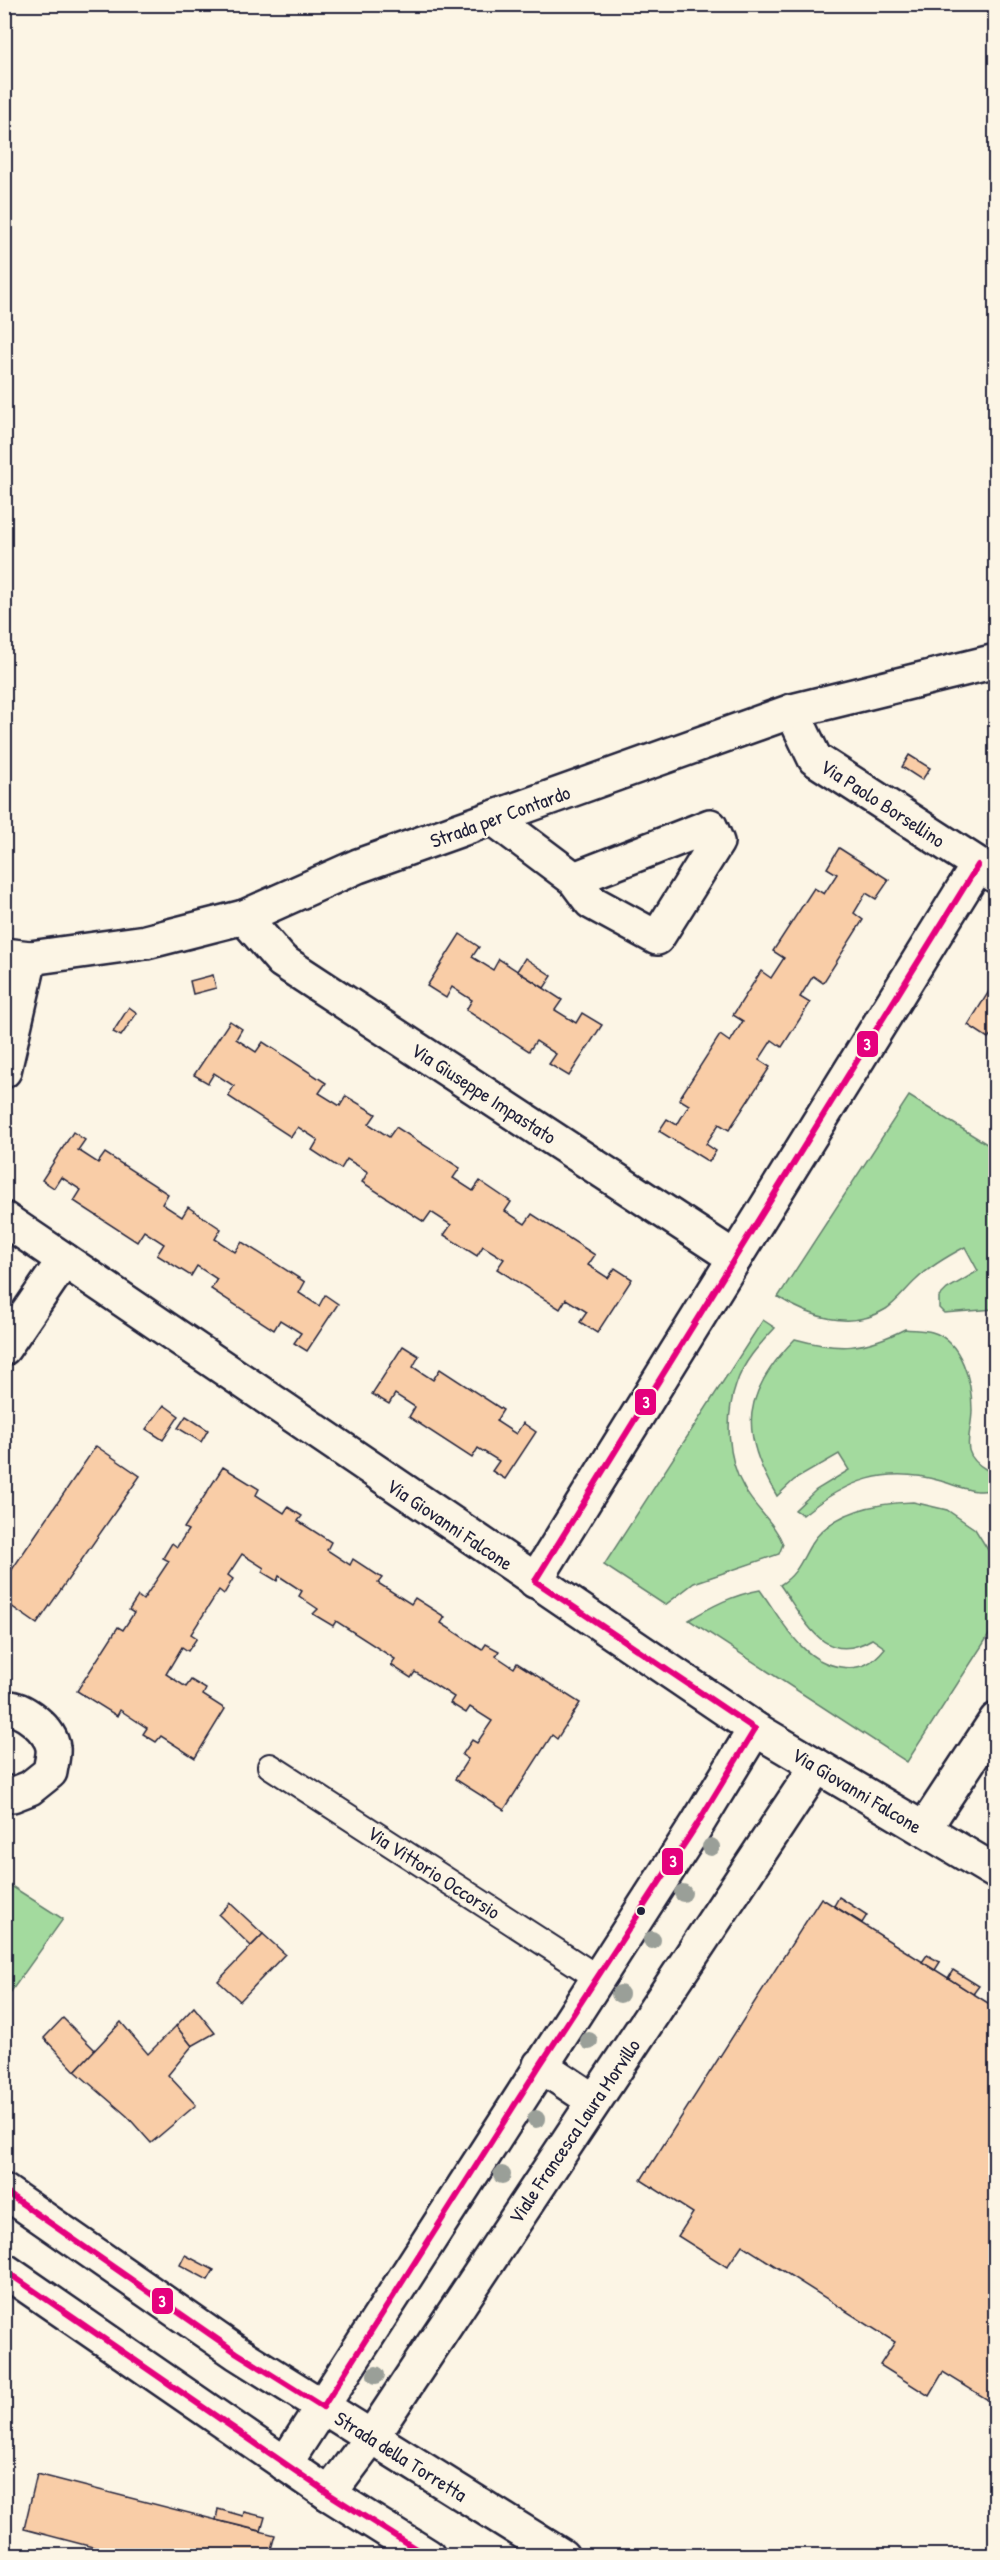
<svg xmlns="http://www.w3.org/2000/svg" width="1000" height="2560" font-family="'Patrick Hand',sans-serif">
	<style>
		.green { fill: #a3da9e; stroke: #627e6c; stroke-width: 1.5 }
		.building { fill: #f9cda7; stroke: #22223b; stroke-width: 1.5 }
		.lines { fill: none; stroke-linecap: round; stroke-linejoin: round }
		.lane-casing { stroke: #22223b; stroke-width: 28 }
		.street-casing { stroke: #22223b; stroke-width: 38 }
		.secondary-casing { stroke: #22223b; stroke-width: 38 }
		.lane { stroke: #fcf5e5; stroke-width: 24 }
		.street { stroke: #fcf5e5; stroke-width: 33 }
		.secondary { stroke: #fcf5e5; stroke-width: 33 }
		.bus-1-casing { stroke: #fcf5e5; stroke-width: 10 }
		.bus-1 { stroke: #e5007d; stroke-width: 6 }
		.tree { fill: #9a9f98 }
		.bus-dot { fill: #22223b; stroke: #fcf5e5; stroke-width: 2 }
		.labels { text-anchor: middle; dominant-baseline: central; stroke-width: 5; stroke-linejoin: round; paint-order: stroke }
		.street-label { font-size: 20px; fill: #22223b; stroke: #fcf5e5 }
		.line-badge { stroke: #fcf5e5; stroke-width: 2 }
		.badge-label { font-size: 16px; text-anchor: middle; font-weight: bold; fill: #fff }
	</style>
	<rect width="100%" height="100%" fill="#fcf5e5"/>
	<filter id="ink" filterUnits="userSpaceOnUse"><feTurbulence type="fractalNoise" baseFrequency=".0167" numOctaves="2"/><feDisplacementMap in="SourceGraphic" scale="12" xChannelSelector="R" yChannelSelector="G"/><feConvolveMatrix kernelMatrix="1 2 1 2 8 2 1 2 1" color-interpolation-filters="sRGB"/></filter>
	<g filter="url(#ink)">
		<g class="green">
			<path d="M909,1096l86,53v160l-51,4 -5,-5v-11l8,-8 31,-18 -13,-24c-17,9 -35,19 -49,33 -10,9 -19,22 -30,29 -35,22 -76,8 -108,-12z"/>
			<path d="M763,1320l12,8c-16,17 -32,34 -39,57 -11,31 -9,74 8,103 11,21 31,35 39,56l-4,10 -85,29 -29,22 -61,-40z"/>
			<path d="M905,1329c8,1 19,1 27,3 30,9 40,50 40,78 0,26 -15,43 15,60l8,-2v21c-20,6 -34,-2 -54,-8 -55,-16 -94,-1 -138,34l-8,-5 21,-20 33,-20 -10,-16 -45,26 -17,16c-39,-64 -34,-104 18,-157 44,12 69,11 110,-10z"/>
			<path d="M913,1502l34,8 28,19 15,24 5,16 1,55 -89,138 -218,-142c23,-14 44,-25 71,-30 22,30 41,72 81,77 20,3 32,-4 44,-19l-13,-9c-48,29 -67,-19 -92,-54 17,-11 20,-22 30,-39 21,-35 67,-43 103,-44z"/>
			<polygon points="5,1882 63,1919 5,2000"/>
		</g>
		<g class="building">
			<polygon points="909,755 930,768 922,780 902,767"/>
			<polygon points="839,848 889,880 876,899 866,893 854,913 863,920 823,983 813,976 800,997 810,1003 782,1047 772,1040 759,1060 770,1067 729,1130 719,1124 706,1144 716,1151 709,1162 659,1131 667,1119 677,1125 689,1105 679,1099 720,1035 730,1042 743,1021 733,1015 761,971 771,978 784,958 773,951 814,888 824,894 837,874 827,868"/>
			<polygon points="460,934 479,947 472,957 493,970 499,959 562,1000 555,1010 576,1023 582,1013 602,1025 569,1076 549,1064 556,1054 536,1041 529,1051 466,1010 472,1000 452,987 446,998 427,986"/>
			<polygon points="525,958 552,976 544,988 517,971"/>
			<polygon points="213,975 216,988 193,994 190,981"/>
			<polygon points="996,980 996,1029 988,1038 968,1025"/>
			<polygon points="129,1007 137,1013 121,1036 113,1032"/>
			<polygon points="230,1021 242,1029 236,1039 256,1052 263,1042 326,1083 319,1093 340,1106 346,1096 376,1114 369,1124 389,1137 396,1127 460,1168 453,1178 473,1191 480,1181 511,1202 505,1211 525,1224 532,1214 595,1255 588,1265 608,1278 615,1268 632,1279 597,1333 580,1322 587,1312 566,1299 560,1309 497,1269 504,1259 483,1246 477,1256 444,1235 451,1225 431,1212 424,1222 362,1182 368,1172 347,1159 341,1169 312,1150 318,1140 298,1127 291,1137 228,1096 234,1086 214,1073 208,1083 194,1075"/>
			<polygon points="73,1132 85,1140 78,1150 98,1163 105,1153 168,1194 162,1204 182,1217 188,1207 221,1229 215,1239 235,1252 242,1242 305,1282 299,1293 319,1306 325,1295 338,1304 307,1351 294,1343 301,1333 280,1320 274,1330 211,1289 217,1279 197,1266 191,1276 157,1255 164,1244 144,1231 137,1242 74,1201 81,1190 61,1177 54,1188 42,1180"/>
			<polygon points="403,1346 419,1356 413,1367 433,1380 440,1369 503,1410 496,1421 516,1434 523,1423 536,1432 505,1479 492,1471 499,1461 478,1448 472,1458 409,1417 415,1407 395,1394 389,1404 372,1394"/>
			<polygon points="164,1405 179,1416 163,1440 146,1429"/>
			<polygon points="186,1416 208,1430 201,1442 178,1428"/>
			<polygon points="96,1446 140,1476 37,1624 4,1601 4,1571 9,1574"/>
			<polygon points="223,1467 259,1489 256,1495 284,1513 288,1507 302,1516 298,1521 331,1542 327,1550 350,1565 353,1559 382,1578 378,1583 411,1604 415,1598 445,1617 441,1623 482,1650 486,1644 499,1651 496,1656 514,1668 517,1663 580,1703 557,1739 552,1735 504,1810 455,1779 468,1759 462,1755 472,1740 477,1743 492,1721 470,1707 466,1713 450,1703 454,1697 415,1672 411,1678 391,1665 395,1659 336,1621 333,1626 313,1614 318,1609 299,1596 302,1591 279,1576 277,1581 262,1572 264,1568 242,1554 228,1575 233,1579 224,1594 219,1590 191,1634 197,1638 188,1651 182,1647 166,1674 186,1687 191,1680 206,1689 203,1695 225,1709 195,1758 161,1736 156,1742 143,1734 147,1728 120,1710 117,1716 77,1691 118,1627 123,1630 134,1613 129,1610 138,1596 143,1600 169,1561 163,1558 172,1543 177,1547 188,1530 184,1528"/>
			<polygon points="839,1897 867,1915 862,1923 834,1906"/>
			<polygon points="821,1898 996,2008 996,2405 943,2372 929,2396 880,2365 895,2342 742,2245 727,2267 678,2236 693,2213 641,2180"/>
			<polygon points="230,1903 263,1934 251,1946 219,1915"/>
			<polygon points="263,1934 285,1954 240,2001 218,1981"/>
			<polygon points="927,1955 940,1962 935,1970 922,1962"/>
			<polygon points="953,1970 979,1986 973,1994 948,1978"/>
			<polygon points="194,2007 215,2033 192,2046 176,2026"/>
			<polygon points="63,2018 95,2050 75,2071 44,2038"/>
			<polygon points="121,2022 148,2054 176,2026 192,2046 168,2075 196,2105 151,2143 127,2116 75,2071"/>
			<polygon points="185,2255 214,2270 208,2280 180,2265"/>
			<polygon points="37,2474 275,2535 269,2556 127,2556 24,2529"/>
			<polygon points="218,2509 243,2516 244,2512 265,2517 261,2531 216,2520"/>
		</g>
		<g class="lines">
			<g class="lane-casing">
				<polyline id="lane" points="270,1766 598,1978"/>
			</g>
			<g class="street-casing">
				<g id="street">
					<polyline points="792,711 815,759 996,876"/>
					<polyline points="493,818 574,879 591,902 657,938 717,842 710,826 574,879"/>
					<polyline points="244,917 282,961 735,1258"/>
					<polyline points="4,955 30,958 146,942 244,917 358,866 792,711 996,661"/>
					<polyline points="4,1071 30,958"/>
					<polyline points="4,1219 755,1729 996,1872"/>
					<polyline points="4,1348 64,1260"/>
					<polyline points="535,1581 978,865"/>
					<path d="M4,1708c18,-2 47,22 49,40 1,7 -2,16 -3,24l-20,16 -18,7 -8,-3"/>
					<polyline points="924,1829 996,1720"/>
					<polyline points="540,2065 594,2101"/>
					<polyline points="285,2464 696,1826 755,1729"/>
					<polyline points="329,2494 371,2438 817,1766"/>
				</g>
			</g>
			<g class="secondary-casing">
				<g id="secondary">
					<polyline points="4,2191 237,2353 562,2556"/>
					<polyline points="4,2270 329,2494 428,2556"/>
				</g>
			</g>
			<use href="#lane" class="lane"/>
			<use href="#street" class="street"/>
			<use href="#secondary" class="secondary"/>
			<g class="bus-1-casing">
				<g id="bus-1">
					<polyline points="535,1581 978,865"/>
					<polyline points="535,1581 755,1729"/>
					<polyline points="4,2191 237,2353 323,2407"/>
					<polyline points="4,2270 329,2494 427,2556"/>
					<polyline points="323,2407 540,2065 696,1826 755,1729"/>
				</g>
			</g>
			<use href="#bus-1" class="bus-1"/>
		</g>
		<g class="tree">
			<circle cx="711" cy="1847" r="9"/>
			<circle cx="683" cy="1893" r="9"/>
			<circle cx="652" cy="1940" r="9"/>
			<circle cx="620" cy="1994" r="9"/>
			<circle cx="589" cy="2041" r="9"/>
			<circle cx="536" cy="2119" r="9"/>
			<circle cx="502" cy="2175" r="9"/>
			<circle cx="376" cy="2375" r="9"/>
		</g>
	</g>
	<circle class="bus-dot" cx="641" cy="1911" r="5"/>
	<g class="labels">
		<g class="street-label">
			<text transform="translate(883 803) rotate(33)">Via Paolo Borsellino</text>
			<text transform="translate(500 816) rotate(-20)">Strada per Contardo</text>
			<text transform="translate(484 1093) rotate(33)">Via Giuseppe Impastato</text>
			<text transform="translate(450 1524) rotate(34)">Via Giovanni Falcone</text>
			<text transform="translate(857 1790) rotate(31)">Via Giovanni Falcone</text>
			<text transform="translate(434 1872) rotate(33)">Via Vittorio Occorsio</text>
			<text transform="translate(574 2131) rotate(-56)">Viale Francesca Laura Morvillo</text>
			<text transform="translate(401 2456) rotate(32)">Strada della Torretta</text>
		</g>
	</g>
	<g class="line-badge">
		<rect x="856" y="1030" width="23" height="28" rx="6" fill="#e5007d"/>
		<rect x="634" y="1388" width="23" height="28" rx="6" fill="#e5007d"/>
		<rect x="661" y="1847" width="23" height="29" rx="6" fill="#e5007d"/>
		<rect x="151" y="2287" width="23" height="28" rx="6" fill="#e5007d"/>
	</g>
	<g class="badge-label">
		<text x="867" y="1050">3</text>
		<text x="646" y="1408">3</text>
		<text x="673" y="1867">3</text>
		<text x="162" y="2307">3</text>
	</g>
	<rect width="1000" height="2560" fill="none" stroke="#fcf5e5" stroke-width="24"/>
	<rect x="12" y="12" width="976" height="2536" fill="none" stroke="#22223b" stroke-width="2" filter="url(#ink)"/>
</svg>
